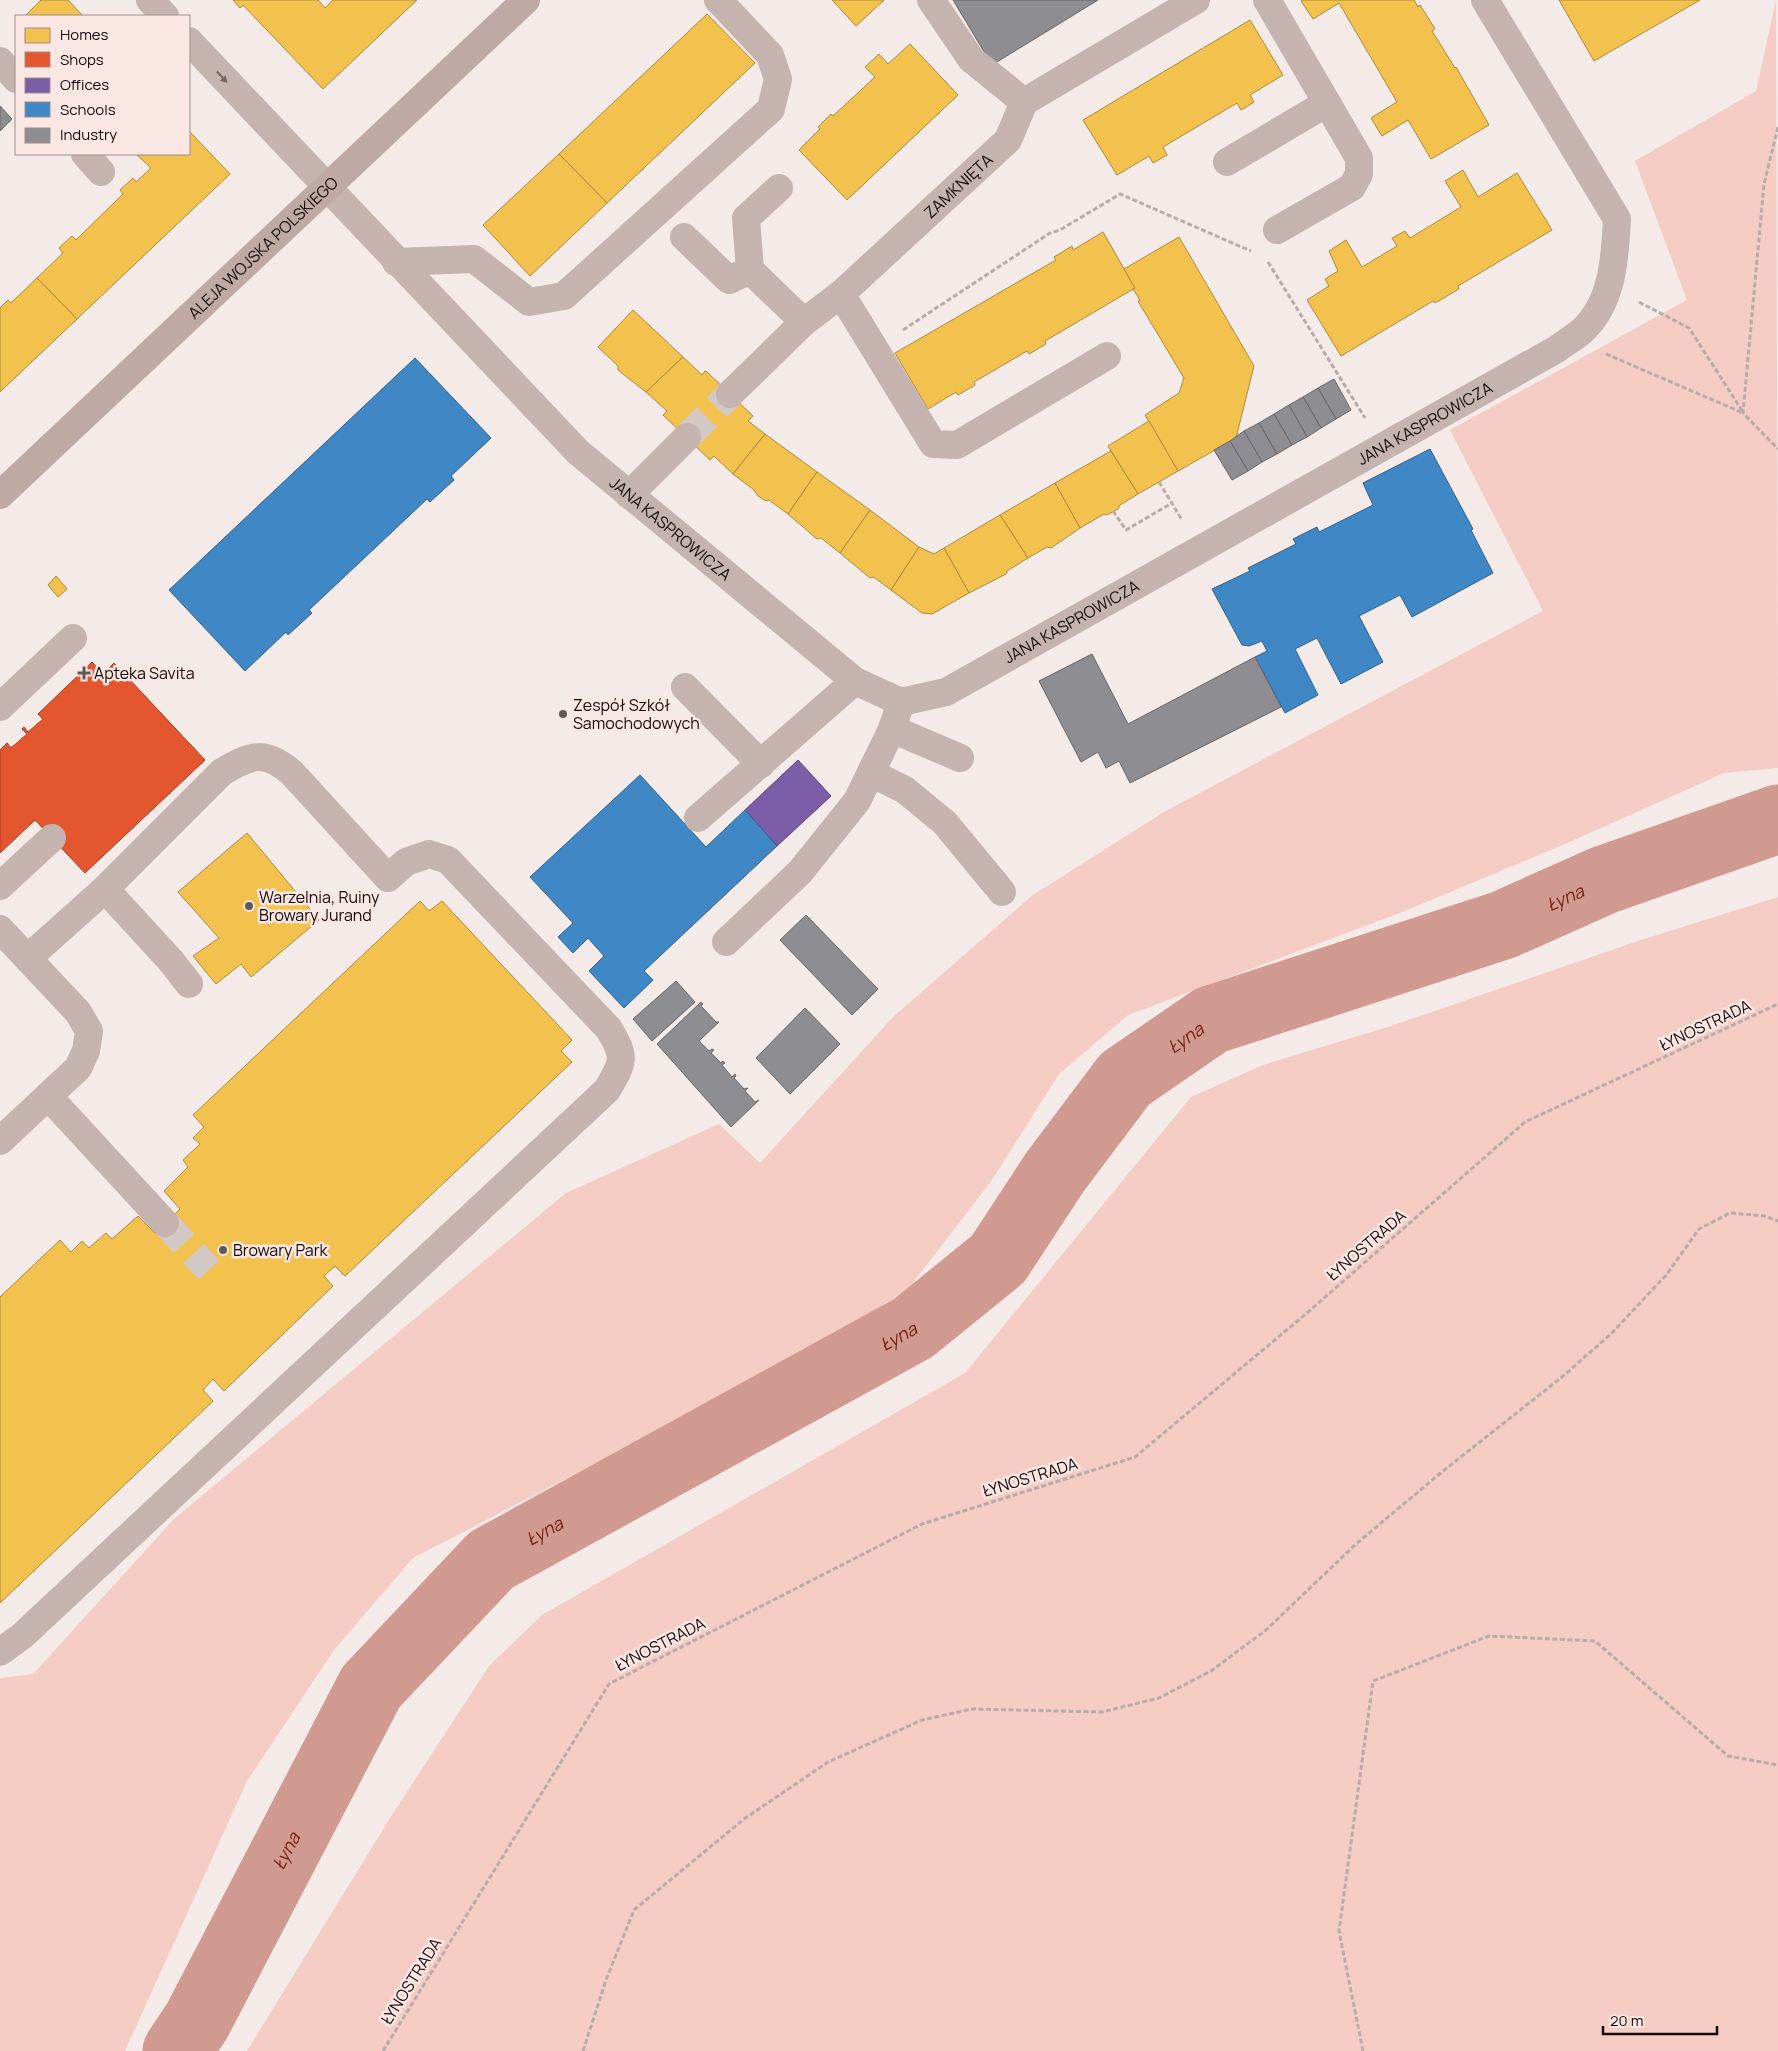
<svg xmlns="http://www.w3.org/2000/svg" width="1778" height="2051" font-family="Manrope,sans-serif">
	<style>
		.green { fill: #f4ccc4 }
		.homes { fill: #f2c14e; stroke: #ae8a3a }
		.shops { fill: #e4572e; stroke: #a54023 }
		.offices { fill: #7b5ea7; stroke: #5b4578 }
		.schools { fill: #3f88c5; stroke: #31628d }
		.industry { fill: #8d8d92; stroke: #686669 }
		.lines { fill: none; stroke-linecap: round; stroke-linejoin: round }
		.river { stroke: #d09a90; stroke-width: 69 }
		.minor-tunnel { stroke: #d2c9c7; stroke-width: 28; stroke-dasharray: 28 14; stroke-linecap: butt }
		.path { stroke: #b8aba8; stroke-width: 3; stroke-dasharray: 5 2.5; stroke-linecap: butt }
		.minor { stroke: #c4b3af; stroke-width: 28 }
		.major { stroke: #bea9a5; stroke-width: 28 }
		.oneway { fill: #736765 }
		.poi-dot { fill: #605958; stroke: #fae6e2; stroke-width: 2 }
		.labels { text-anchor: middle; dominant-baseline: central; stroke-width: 5; stroke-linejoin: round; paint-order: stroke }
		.street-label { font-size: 16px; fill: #110b0a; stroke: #fae6e2 }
		.poi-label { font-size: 16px; fill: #110b0a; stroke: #fae6e2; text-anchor: start }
		.water-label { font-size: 18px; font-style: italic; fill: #782013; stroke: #fae6e2 }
	</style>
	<rect width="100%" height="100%" fill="#f4eae8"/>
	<g class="green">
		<polygon points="1776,0 1778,768 1724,773 1565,844 1405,911 1128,1015 1059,1074 992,1180 909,1288 754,1386 604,1459 413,1558 334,1650 247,1781 125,2051 0,2051 0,1678 33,1674 175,1518 566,1193 719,1124 760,1163 893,1017 1033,895 1164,812 1543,611 1450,430 1687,300 1635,161 1756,91"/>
		<polygon points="1778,897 1778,2051 247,2051 390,1818 489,1666 542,1615 965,1373 1191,1097 1263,1065 1391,1026 1641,940"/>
	</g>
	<g class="homes">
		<polygon points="41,0 68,0 83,16 25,16"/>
		<polygon points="233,0 318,0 325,8 333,0 417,0 323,89 243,5 240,8"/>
		<polygon points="832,0 884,0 856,26"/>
		<polygon points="1303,0 1414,0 1418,7 1420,5 1435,29 1432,31 1455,68 1456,67 1489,125 1431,159 1408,120 1382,136 1371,118 1397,102 1339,3 1313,19 1301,1"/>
		<polygon points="1559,0 1700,0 1594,61"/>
		<polygon points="707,14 755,63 607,203 559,154"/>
		<polygon points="1250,20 1283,75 1250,95 1254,102 1241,110 1237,103 1163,147 1167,155 1153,163 1149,156 1117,175 1083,120"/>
		<polygon points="910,44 958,95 847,200 799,150 820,129 818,127 831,114 833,116 875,77 865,67 879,54 888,64"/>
		<polygon points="189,131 230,174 77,319 37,278 63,253 59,248 72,236 76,240 123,194 120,190 133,178 136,182 151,168 136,154 189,154"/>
		<polygon points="559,154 607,203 530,276 483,225"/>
		<polygon points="1463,170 1478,197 1517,173 1552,230 1458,286 1459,289 1435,303 1433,301 1341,356 1307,300 1329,286 1325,279 1338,271 1329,251 1346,240 1362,267 1397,246 1392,238 1405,231 1410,238 1461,207 1445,181"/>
		<polygon points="1103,232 1135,288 1045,341 1046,344 1029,354 1027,351 974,382 975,385 958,395 956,392 928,409 895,353 1056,260 1054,257 1072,246 1073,250"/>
		<polygon points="1179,237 1254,366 1236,438 1178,471 1145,415 1179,393 1184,378 1138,301 1140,300 1133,289 1135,288 1124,269"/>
		<polygon points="37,278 77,319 0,392 0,308 8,300 11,303"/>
		<polygon points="633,310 683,357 646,392 618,370 618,366 598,347"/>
		<polygon points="683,357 702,375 705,371 707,372 753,416 748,421 765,434 733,474 714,456 710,460 663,415 667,411 646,392"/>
		<polygon points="1149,421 1178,471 1138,494 1108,446"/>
		<polygon points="765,434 817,472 788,514 769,500 766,501 758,496 754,490 733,474"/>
		<polygon points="1111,451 1138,494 1120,505 1118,509 1107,515 1104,514 1080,528 1055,483"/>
		<polygon points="817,472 870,510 840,553 821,538 817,539 788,514"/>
		<polygon points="1055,483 1080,528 1051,548 1047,547 1028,558 1000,515"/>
		<polygon points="870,510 919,547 891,590 874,577 870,578 840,553"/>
		<polygon points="1000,515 1028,558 1007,571 1006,574 969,593 944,548"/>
		<polygon points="919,547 934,554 944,548 969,593 932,614 922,613 891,590"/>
		<polygon points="56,576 67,589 58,597 48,585"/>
		<polygon points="247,833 319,920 251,977 241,964 216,984 193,956 219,938 178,892"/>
		<polygon points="420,901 429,911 442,901 572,1040 561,1051 572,1062 345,1276 335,1266 324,1276 333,1286 224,1391 213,1379 203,1390 213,1401 0,1603 0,1297 60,1240 71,1252 82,1241 89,1248 106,1233 112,1239 138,1216 155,1233 180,1209 164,1191 188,1167 183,1160 200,1144 193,1138 204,1127 193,1115"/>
	</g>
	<polygon class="shops" points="92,662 103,674 114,663 205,760 85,873 35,820 0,853 0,750 7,743 11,748 27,734 22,729 24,727 28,732 43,719 38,714"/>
	<polygon class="offices" points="798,760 831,796 777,846 745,810"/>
	<g class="schools">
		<polygon points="415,358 491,438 451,476 454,480 430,502 427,499 309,610 312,613 288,635 286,632 245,671 169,590"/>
		<polygon points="1430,449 1473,529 1471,530 1493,573 1412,617 1400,595 1359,616 1383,662 1341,684 1317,638 1295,649 1318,695 1285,713 1255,657 1267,651 1262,641 1249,646 1242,645 1212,589 1250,571 1248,568 1296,544 1293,539 1317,527 1319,532 1373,505 1363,483"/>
		<polygon points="640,775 706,847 745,810 777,846 644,971 653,980 624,1008 589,971 604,956 588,938 573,953 558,937 573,923 530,877"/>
	</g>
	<g class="industry">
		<polygon points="953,0 1098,0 992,65"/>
		<polygon points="0,106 12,119 0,131"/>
		<polygon points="1334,379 1351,410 1336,419 1318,388"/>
		<polygon points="1318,388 1336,419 1321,428 1303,397"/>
		<polygon points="1303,397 1321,428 1307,437 1289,405"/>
		<polygon points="1289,405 1307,437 1292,445 1274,414"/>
		<polygon points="1274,414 1292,445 1277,454 1259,423"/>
		<polygon points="1259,423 1277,454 1262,462 1244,431"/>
		<polygon points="1244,431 1262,462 1248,471 1230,441"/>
		<polygon points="1230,441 1248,471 1232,480 1214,450"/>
		<polygon points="1092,654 1128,724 1255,657 1281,707 1130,783 1119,761 1106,768 1098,752 1081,762 1039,681"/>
		<polygon points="806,915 878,989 852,1015 780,940"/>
		<polygon points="676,981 695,1002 652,1041 633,1019"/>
		<polygon points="701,1002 703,1004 701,1006 716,1022 719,1022 699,1041 709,1051 712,1049 714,1050 711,1053 721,1063 723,1061 725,1063 722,1065 732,1077 735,1074 736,1076 734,1078 744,1089 748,1088 745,1091 755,1102 759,1100 731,1127 657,1044"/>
		<polygon points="805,1008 840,1044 790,1094 756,1058"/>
	</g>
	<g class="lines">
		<path class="river" id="s1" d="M177,2051l20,-30 174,-334 120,-127 422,-232 85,-69 57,-87 70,-93 86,-59 292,-95 101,-45 174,-61"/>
		<g class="minor-tunnel">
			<polyline points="687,437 730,394"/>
			<polyline points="165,1223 209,1270"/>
		</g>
		<g class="path">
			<polyline points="1778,127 1764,184 1743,413 1778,449"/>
			<polyline points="1268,262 1365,418"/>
			<polyline points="1639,302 1689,328 1743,412"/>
			<polyline points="903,330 1050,233 1060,230 1120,194 1251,251"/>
			<polyline points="1606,354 1743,413"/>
			<polyline points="1159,482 1182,520"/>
			<polyline points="1113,511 1126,530 1172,503"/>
			<polyline points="383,2051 609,1684 922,1524 1135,1457 1307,1313 1525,1122 1778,1004"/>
			<polyline points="583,2051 606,1980 634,1910 744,1819 828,1762 922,1720 972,1709 1102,1712 1159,1698 1211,1671 1266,1630 1356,1544 1443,1471 1562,1377 1612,1333 1667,1274 1699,1229 1730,1213 1765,1216 1778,1221"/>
			<polyline points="1363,2051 1339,1931 1373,1681 1489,1636 1595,1641 1728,1756 1778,1765"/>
		</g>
		<g class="minor">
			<polyline points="150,0 165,16"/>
			<polyline points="931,0 971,59 1024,102"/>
			<polyline points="1267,0 1359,158 1359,174 1352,187 1277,230"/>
			<path id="s2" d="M189,41l389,411 277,229 46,21 45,-10 611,-343c8,-6 18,-12 25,-18 31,-28 33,-74 35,-112l-132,-219"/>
			<polyline points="0,61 16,79"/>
			<polyline points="85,154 101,172"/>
			<polyline points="1227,162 1327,103"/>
			<polyline points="779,188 746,218 750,270 804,322"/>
			<polyline points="684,237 729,280 750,270"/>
			<polyline points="396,262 474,259 529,302 564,296 771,109 778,79 770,55 718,0"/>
			<polyline points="841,294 933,444 957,445 1107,356"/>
			<path id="s3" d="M730,394l74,-72 37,-28 167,-154 16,-38 172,-102"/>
			<polyline points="629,495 687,437"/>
			<polyline points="685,687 761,764"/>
			<polyline points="0,707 73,638"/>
			<polyline points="892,729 960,758"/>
			<polyline points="871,773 905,790 945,823 1002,892"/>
			<polyline points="698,818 855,681"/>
			<polyline points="0,886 52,838"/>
			<polyline points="105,889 171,961 189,984"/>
			<polyline points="0,929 78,1012 89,1031 86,1051 78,1068 0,1141"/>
			<polyline points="726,942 800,872 857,801 892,729 901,702"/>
			<polyline points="48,1096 165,1223"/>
			<path d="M0,1652l22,-16 585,-546c17,-29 19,-32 2,-61l-161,-169 -19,-6 -23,8 -18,16 -96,-105c-27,-23 -40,-19 -70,-1l-117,117 -77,69"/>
		</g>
		<path class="major" id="s4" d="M0,495l526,-495"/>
	</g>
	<defs><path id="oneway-solid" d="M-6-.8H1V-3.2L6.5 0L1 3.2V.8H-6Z" transform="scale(1.25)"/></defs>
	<use class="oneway" href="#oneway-solid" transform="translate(222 77) rotate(47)"/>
	<g class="poi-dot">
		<path d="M81.5 665.5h5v5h5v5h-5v5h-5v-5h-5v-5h5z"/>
		<circle cx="563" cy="714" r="5"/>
		<circle cx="249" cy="906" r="5"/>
		<circle cx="223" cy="1250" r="5"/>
	</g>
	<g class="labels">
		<g class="street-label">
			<text stroke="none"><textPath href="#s3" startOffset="309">ZAMKNIĘTA</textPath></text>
			<text stroke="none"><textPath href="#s4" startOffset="361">ALEJA WOJSKA POLSKIEGO</textPath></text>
			<text stroke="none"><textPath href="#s2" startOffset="1571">JANA KASPROWICZA</textPath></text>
			<text stroke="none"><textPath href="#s2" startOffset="686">JANA KASPROWICZA</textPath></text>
			<text stroke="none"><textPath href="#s2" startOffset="1166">JANA KASPROWICZA</textPath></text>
			<text transform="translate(1705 1025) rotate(-25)">ŁYNOSTRADA</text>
			<text transform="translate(1366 1245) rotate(-41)">ŁYNOSTRADA</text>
			<text transform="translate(1030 1477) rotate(-17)">ŁYNOSTRADA</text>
			<text transform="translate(660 1644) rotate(-27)">ŁYNOSTRADA</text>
			<text transform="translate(411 1981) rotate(-58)">ŁYNOSTRADA</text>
		</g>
		<g class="poi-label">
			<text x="94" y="673">Apteka Savita</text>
			<text x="573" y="705">Zespół Szkół<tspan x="573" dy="18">Samochodowych</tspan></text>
			<text x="259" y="897">Warzelnia, Ruiny<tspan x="259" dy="18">Browary Jurand</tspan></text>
			<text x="233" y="1250">Browary Park</text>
		</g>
		<g class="water-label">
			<text stroke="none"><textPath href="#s1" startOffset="1878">Łyna</textPath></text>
			<text stroke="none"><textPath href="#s1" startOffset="1472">Łyna</textPath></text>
			<text stroke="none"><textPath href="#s1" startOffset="1052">Łyna</textPath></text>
			<text stroke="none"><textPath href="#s1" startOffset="648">Łyna</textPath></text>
			<text stroke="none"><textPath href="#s1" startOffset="228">Łyna</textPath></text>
		</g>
	</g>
	<rect x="15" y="15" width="175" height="140" fill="#fae6e2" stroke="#9d8e8c"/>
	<rect x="25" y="28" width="25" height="15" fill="#f2c14e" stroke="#9d8e8c"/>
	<text x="60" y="40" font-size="15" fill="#110b0a">Homes</text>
	<rect x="25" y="52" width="25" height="15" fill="#e4572e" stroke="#9d8e8c"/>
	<text x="60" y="65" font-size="15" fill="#110b0a">Shops</text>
	<rect x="25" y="78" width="25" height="15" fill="#7b5ea7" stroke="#9d8e8c"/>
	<text x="60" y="90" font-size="15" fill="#110b0a">Offices</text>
	<rect x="25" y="102" width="25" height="15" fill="#3f88c5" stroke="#9d8e8c"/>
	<text x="60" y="115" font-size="15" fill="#110b0a">Schools</text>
	<rect x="25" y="128" width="25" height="15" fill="#8d8d92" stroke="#9d8e8c"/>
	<text x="60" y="140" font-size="15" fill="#110b0a">Industry</text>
	<path d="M1603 2026v8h114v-8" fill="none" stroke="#110b0a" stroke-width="2.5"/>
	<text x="1610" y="2026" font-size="15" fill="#110b0a" stroke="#fae6e2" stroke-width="4" paint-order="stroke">20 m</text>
</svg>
